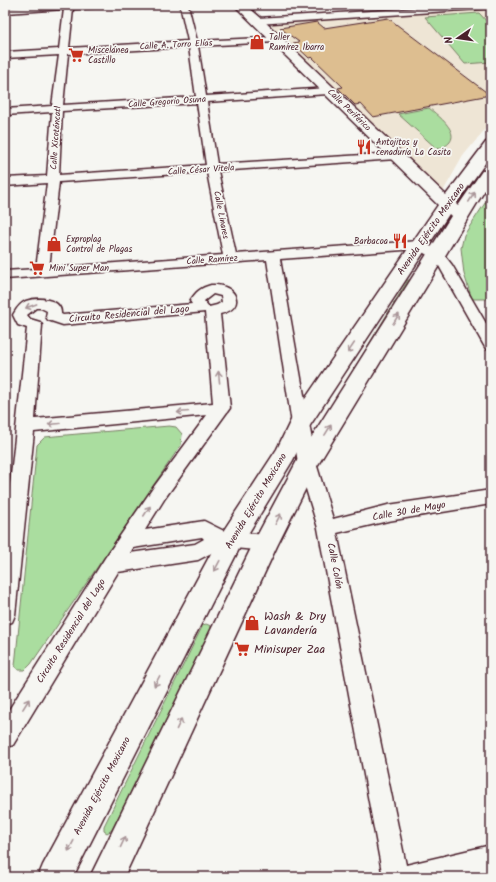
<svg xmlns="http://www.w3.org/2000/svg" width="496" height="882" font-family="Kalam,sans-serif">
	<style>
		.built { fill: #eee5d5 }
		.green { fill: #aadd9f; stroke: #7a7e65 }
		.building { fill: #ddbe90; stroke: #4a1f2b }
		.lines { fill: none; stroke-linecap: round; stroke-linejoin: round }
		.street-casing { stroke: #4a1f2b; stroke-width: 3 }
		.secondary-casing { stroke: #4a1f2b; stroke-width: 3 }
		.street { fill: #f6f6f2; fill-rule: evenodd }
		.secondary { fill: #f6f6f2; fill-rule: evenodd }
		.oneway { stroke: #a99598 }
		.labels { text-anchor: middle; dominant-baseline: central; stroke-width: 3.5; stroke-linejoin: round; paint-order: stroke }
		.far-poi-label { font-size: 9px; fill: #4a1f2b; stroke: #f6f6f2; text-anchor: start }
		.far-street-label { font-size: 9px; fill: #4a1f2b; stroke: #f6f6f2 }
		.street-label { font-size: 10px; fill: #4a1f2b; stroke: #f6f6f2 }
		.near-poi-label { font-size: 12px; fill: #4a1f2b; stroke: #f6f6f2; text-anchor: start }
	</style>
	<rect width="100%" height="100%" fill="#f6f6f2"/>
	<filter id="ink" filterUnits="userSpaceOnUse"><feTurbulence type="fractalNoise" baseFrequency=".025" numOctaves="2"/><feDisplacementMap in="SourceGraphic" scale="8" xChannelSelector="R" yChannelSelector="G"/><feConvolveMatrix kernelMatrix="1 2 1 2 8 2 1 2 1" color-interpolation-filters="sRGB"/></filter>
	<g filter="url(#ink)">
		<polygon class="built" points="483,9 491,18 491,122 463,156 441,195 269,23"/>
		<g class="green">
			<polygon points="479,13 491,26 491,62 465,64 425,17"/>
			<path d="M429,108c12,10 39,30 10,41l-3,-1 -38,-34z"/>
			<polygon points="491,194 491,299 472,299 464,274 461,248 464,235"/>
			<polygon points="408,280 412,280 341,392 341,390"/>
			<polygon points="169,426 176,427 182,434 181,445 31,664 25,670 18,670 15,666 37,445 45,437 55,436"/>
			<polygon points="206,624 211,626 211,630 112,830 107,833 104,831 104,826 203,625"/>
		</g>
		<polygon class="building" points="388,18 490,95 373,117 361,104 355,105 338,88 343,87 312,57 309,58 293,43 299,42 280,28 317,22 324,28"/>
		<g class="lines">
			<g class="street-casing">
				<g id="street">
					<path d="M54,5h52l-4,2 -29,2 -4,39 119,-7 -8,-36h8l9,36 82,-4 1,2 -1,2 -3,1 -78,4 8,50 122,-8 5,3 -5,3 -121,8 10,62 179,-11 4,1 2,2 -2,2 -4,1 -178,12 18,83 183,-13 22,10 11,14 39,67v18l-5,-1 -47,-83 -8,-9 -14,-8 -137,10 36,204 17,56 55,-14 103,-15v14l-103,17 -51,12 69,332 85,-20v26l-27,6h-81l-65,-349 -20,-65 -31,-203 -262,19v-8l31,-2 11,-86 -42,3v-8l42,-2 5,-64 -47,3v-6l47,-3 7,-51 -54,3v-6l54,-3 5,-40 -58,4 -1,-5zM189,47l7,50 -133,8 5,-51zM197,103l9,62 -147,10 3,-64zM207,172l16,83 -174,13 10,-86z"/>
					<polygon points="468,5 491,5 491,8 258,24 254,21 258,18"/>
					<path d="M211,285c25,-2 37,23 9,29l10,94 -65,90 -20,32 59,-9 20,10 42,4 7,2 3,6 -3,6 -7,2 -43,-4 -25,13 -80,12 -105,173 -8,3v-32l100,-158 48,-70 54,-73 -173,17 -19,183 -3,7 -7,2v-94l22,-202 -9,-3 -5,-10c3,-5 6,-11 13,-14 11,-4 36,-3 35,13l2,1 129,-11 -2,-3c6,-9 10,-13 21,-16zM213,294l8,2 1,6 -5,3 -8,2 -5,-6zM36,308h5l6,3 -1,6 2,3 15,5 142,-13 8,91 -178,16 7,-94 -2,-3 -10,-3 -3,-4zM202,537l2,2 -9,5 -65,9 3,-5z"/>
				</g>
			</g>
			<g class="secondary-casing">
				<polygon id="secondary" points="234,5 246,5 262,19 446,195 486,142 491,141 491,155 456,204 458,206 482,171 491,170 491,180 316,468 277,546 124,877 90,877 257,536 299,457 451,216 449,214 309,427 293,460 240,547 73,877 38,877 43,865 222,533 277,449 292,418 438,205"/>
			</g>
			<use href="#street" class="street"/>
			<use href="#secondary" class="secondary"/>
		</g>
		<defs><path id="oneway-shaft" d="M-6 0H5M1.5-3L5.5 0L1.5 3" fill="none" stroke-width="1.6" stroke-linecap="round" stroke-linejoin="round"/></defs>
		<g class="oneway">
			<use href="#oneway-shaft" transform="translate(472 197) rotate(-57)"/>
			<use href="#oneway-shaft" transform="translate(31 306) rotate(160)"/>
			<use href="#oneway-shaft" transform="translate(396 319) rotate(-58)"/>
			<use href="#oneway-shaft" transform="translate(351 348) rotate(124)"/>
			<use href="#oneway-shaft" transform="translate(219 377) rotate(-96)"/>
			<use href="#oneway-shaft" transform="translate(183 412) rotate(175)"/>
			<use href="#oneway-shaft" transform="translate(54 424) rotate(175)"/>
			<use href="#oneway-shaft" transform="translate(328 430) rotate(-58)"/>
			<use href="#oneway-shaft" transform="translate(147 511) rotate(-57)"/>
			<use href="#oneway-shaft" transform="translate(278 519) rotate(-63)"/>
			<use href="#oneway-shaft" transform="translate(217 566) rotate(118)"/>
			<use href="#oneway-shaft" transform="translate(157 681) rotate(118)"/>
			<use href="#oneway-shaft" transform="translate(26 704) rotate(-58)"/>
			<use href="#oneway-shaft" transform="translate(179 724) rotate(-65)"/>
			<use href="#oneway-shaft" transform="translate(123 842) rotate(-65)"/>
			<use href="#oneway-shaft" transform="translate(71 846) rotate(118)"/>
		</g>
	</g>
	<defs>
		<g id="shop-bare" transform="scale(1.2)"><path d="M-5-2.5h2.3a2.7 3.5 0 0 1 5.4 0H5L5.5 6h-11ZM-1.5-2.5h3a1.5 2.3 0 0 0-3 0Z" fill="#c8321e" stroke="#f6f6f2" stroke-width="2.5" paint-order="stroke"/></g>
		<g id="supermarket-bare" transform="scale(1.2)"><path d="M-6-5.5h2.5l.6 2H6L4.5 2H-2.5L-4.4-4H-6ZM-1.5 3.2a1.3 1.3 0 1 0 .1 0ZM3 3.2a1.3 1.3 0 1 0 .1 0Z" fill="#c8321e" stroke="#f6f6f2" stroke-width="2.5" paint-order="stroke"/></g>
		<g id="restaurant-bare" transform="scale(1.2)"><path d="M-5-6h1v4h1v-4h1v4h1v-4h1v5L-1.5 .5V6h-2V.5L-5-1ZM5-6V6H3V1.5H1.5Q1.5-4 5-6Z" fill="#c8321e" stroke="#f6f6f2" stroke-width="2.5" paint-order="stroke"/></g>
	</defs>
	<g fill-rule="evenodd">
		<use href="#shop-bare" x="257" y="42"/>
		<use href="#supermarket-bare" x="76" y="55"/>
		<use href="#restaurant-bare" x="364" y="147"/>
		<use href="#restaurant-bare" x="400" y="241"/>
		<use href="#shop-bare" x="54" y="244"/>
		<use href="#supermarket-bare" x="37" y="268"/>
		<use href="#shop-bare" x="252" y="623"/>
		<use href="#supermarket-bare" x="242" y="649"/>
	</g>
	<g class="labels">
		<g class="far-poi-label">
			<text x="269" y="37">Taller<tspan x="269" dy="10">Ramírez Ibarra</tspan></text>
			<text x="88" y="50">Miscelánea<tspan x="88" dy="10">Castillo</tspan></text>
			<text x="376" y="142">Antojitos y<tspan x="376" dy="10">cenaduría La Casita</tspan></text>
			<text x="66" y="239">Exproplag<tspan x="66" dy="10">Control de Plagas</tspan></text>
			<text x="388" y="241" text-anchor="end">Barbacoa</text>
			<text x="49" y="268">Mini Super Man</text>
		</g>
		<g class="far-street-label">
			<text transform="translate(176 45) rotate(-3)">Calle A. Torro Elías</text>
			<text transform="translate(167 102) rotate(-4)">Calle Gregorio Osuna</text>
			<text transform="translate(349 110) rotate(44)">Calle Periférico</text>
			<text transform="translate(56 138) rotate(-86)">Calle Xicoténcatl</text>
			<text transform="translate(201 170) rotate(-4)">Calle César Vitela</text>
			<text transform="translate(221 215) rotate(79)">Calle Linares</text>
			<text transform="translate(212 260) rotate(-4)">Calle Ramírez</text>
		</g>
		<g class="street-label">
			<text transform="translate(431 229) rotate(-55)">Avenida Ejército Mexicano</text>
			<text transform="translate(129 314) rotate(-5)">Circuito Residencial del Lago</text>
			<text transform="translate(256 501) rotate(-59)">Avenida Ejército Mexicano</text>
			<text transform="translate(409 511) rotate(-10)">Calle 30 de Mayo</text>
			<text transform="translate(335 566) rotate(79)">Calle Colón</text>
			<text transform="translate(71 631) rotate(-58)">Circuito Residencial del Lago</text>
			<text transform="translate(102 786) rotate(-62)">Avenida Ejército Mexicano</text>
		</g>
		<g class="near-poi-label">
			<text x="264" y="616">Wash &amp; Dry<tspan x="264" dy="14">Lavandería</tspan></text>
			<text x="254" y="649">Minisuper Zaa</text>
		</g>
	</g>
	<rect width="496" height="882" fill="none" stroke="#f6f6f2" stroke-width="20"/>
	<rect x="10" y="10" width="476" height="862" fill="none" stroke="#4a1f2b" stroke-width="1.5" filter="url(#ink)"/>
	<g transform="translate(458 38) rotate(257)" stroke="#f6f6f2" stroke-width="3" paint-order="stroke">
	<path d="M0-3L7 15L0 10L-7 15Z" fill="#4a1f2b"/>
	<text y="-6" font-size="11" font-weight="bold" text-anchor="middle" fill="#4a1f2b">N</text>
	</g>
</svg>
